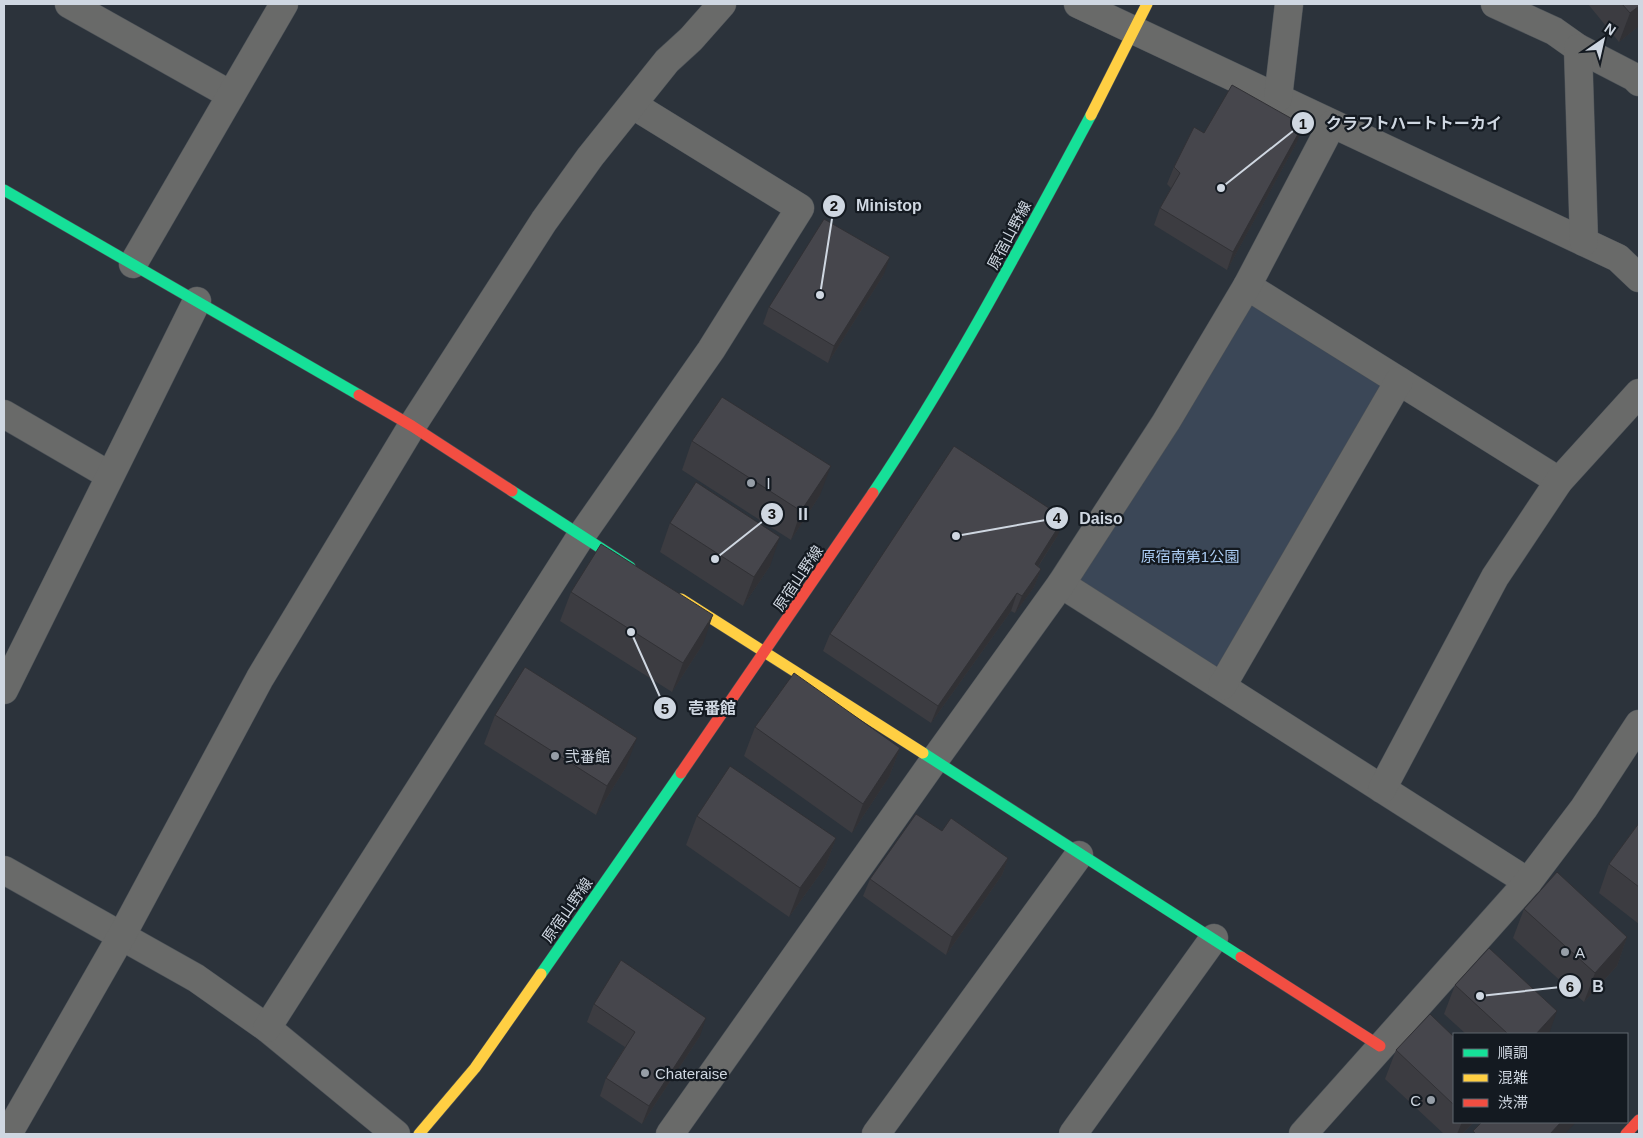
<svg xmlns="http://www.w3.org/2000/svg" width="1643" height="1138" font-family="Helvetica,'Noto Sans JP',sans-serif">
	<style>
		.green { fill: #3b4757 }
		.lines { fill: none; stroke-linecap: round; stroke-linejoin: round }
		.street-casing { stroke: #4b5157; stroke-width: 29 }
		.fast-casing { stroke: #4b5157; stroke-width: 12 }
		.slow-casing { stroke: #4b5157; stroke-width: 12 }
		.jam-casing { stroke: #4b5157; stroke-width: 12 }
		.street { stroke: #696a69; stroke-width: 28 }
		.fast { stroke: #16e098; stroke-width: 11 }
		.slow { stroke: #ffcf43; stroke-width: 11 }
		.jam { stroke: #f24e42; stroke-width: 11 }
		.wall { fill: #3c3c41 }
		.shaded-wall { fill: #313135 }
		.building { fill: #46464c; stroke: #313135 }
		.poi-dot { fill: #969ea7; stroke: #141a21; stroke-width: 2 }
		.labels { text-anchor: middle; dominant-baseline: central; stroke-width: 4.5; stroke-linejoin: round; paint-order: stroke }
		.street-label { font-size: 15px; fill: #cfd7e1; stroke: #141a21 }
		.poi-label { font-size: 15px; fill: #cfd7e1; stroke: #141a21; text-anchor: start }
		.park-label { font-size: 15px; fill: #accef5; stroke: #141a21 }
		.leader { fill: none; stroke: #cfd7e1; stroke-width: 2 }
		.callout-dot { fill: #cfd7e1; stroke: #141a21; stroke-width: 2 }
		.mark-label { font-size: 15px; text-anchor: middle; font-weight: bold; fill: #111 }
		.callout-label { font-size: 16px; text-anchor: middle; font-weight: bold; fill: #cfd7e1; stroke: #141a21; stroke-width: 4.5; stroke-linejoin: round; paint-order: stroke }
	</style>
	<rect width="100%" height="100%" fill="#2c333b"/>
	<polygon class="green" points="1247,286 1399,381 1222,686 1061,584"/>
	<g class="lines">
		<g class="street-casing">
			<g id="street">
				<polyline points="69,4 231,95"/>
				<polyline points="1078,4 1618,258 1639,278"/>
				<polyline points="1495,4 1554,31 1578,48 1634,77 1639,82"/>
				<polyline points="1578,48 1584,242"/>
				<polyline points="1278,98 1289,4"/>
				<polyline points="133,264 284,4"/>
				<polyline points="1247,286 1559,481"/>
				<polyline points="4,414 109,475"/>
				<polyline points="1061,584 1528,882"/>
				<polyline points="1222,686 1399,381"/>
				<polyline points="4,690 197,301"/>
				<polyline points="1382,789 1495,577 1559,481 1639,393"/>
				<polyline points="4,870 196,978 267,1028 396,1134"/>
				<polyline points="267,1028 581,536 711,350 800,208 633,105"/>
				<polyline points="8,1134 122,935 260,678 412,426 544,221 590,157 667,61 691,39 722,4"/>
				<polyline points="670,1134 933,762 1061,584 1166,422 1247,286 1332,124"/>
				<polyline points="876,1134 1079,855"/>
				<polyline points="1073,1134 1214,938"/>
				<polyline points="1303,1134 1528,882 1584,808 1639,724"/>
			</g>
		</g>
		<g class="fast-casing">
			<g id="fast">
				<polyline points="4,190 359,395"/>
				<polyline points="512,491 630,567"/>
				<path d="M873,493c81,-121 149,-250 218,-378"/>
				<polyline points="923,753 1241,957"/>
				<polyline points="541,974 681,773"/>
			</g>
		</g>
		<g class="slow-casing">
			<g id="slow">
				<polyline points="1091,115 1147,4"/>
				<polyline points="681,599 923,753"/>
				<polyline points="419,1134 475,1068 541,974"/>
			</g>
		</g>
		<g class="jam-casing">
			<g id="jam">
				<polyline points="359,395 412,426 512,491"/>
				<polyline points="681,773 873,493"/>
				<polyline points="1241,957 1380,1046"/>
				<polyline points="1626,1134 1639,1120"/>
			</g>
		</g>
		<use href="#street" class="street"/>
		<use href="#fast" class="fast"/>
		<use href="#slow" class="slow"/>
		<use href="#jam" class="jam"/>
	</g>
	<g class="wall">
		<polygon points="1588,4 1639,4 1639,26 1619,42"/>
		<polygon points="1204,133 1297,142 1227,270 1154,225 1160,208 1171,188 1167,184 1174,167"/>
		<polygon points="884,274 828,363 763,324 769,307"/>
		<polygon points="692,441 820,495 791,540 682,470"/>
		<polygon points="670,523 770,566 743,606 660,552"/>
		<polygon points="1058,535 1038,567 1041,569 1034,587 1015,613 1011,611 931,723 823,651 830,634"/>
		<polygon points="571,592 703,644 672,692 560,621"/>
		<polygon points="495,715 626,767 596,815 484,744"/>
		<polygon points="755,727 900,748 889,777 852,833 744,756"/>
		<polygon points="697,816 836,838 825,867 789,917 686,845"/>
		<polygon points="1639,823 1639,924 1599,893 1609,864"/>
		<polygon points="942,831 1008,858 1002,875 946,955 863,896 870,879"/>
		<polygon points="1524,909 1627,937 1617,966 1584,1002 1513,938"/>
		<polygon points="1455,985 1549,1034 1466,1034 1444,1014"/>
		<polygon points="594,1004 700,1036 642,1124 600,1096 606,1078 625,1047 587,1022"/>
		<polygon points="1454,1037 1454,1122 1474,1122 1462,1134 1444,1134 1385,1079 1396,1050"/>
	</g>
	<g class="shaded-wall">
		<polygon points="1639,6 1639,26 1619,42 1630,13"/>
		<polygon points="1303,125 1297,142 1227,270 1233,252"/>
		<polygon points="890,257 884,274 828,363 834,346"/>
		<polygon points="831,466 820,495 791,540 801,511"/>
		<polygon points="1064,518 1058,535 1028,582 1035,564"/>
		<polygon points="780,537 770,566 743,606 754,577"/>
		<polygon points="1041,569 1034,587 1015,613 1022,596"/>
		<polygon points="1017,593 1011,611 931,723 938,706"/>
		<polygon points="713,615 703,644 672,692 683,663"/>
		<polygon points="637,738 626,767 596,815 607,786"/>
		<polygon points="900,748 889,777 852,833 863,804"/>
		<polygon points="836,838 825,867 789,917 800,888"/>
		<polygon points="1008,858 1002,875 946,955 952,937"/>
		<polygon points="1627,937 1617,966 1584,1002 1595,973"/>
		<polygon points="1557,1011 1549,1034 1536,1034"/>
		<polygon points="706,1018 700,1036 642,1124 649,1106"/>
		<polygon points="1462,1122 1474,1122 1462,1134 1457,1134"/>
		<polygon points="1561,1122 1576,1122 1565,1134 1550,1134"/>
	</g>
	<g class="building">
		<polygon points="1622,4 1639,4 1639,6 1630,13"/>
		<polygon points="1232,85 1303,125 1233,252 1160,208 1180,173 1174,167 1194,127 1204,133"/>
		<polygon points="824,219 890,257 834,346 769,307"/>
		<polygon points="722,397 831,466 801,511 692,441"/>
		<polygon points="954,446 1064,518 1035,564 1041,569 1022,596 1017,593 938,706 830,634"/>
		<polygon points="696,482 780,537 754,577 670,523"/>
		<polygon points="601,544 713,615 683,663 571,592"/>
		<polygon points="525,667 637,738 607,786 495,715"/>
		<polygon points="794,673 900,748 863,804 755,727"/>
		<polygon points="730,766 836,838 800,888 697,816"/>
		<polygon points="916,814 942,831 951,818 1008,858 952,937 870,879"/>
		<polygon points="1639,823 1639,887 1609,864"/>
		<polygon points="1557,872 1627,937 1595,973 1524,909"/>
		<polygon points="1489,948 1557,1011 1536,1034 1508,1034 1455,985"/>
		<polygon points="621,960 706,1018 649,1106 606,1078 635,1032 594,1004"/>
		<polygon points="1430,1014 1454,1037 1454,1105 1396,1050"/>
		<polygon points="1482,1122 1561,1122 1550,1134 1476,1134 1473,1131"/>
	</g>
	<g class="poi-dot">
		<circle cx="751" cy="483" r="5"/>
		<circle cx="555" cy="756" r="5"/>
		<circle cx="1565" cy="952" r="5"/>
		<circle cx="645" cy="1073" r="5"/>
		<circle cx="1431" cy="1100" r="5"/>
	</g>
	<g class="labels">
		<g class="street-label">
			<text transform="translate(1009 235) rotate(-62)">原宿山野線</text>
			<text transform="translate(798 578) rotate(-56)">原宿山野線</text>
			<text transform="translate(567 910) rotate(-55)">原宿山野線</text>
		</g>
		<g class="poi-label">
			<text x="761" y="483">Ⅰ</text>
			<text x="565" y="756">弐番館</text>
			<text x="1575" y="952">A</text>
			<text x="655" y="1073">Chateraise</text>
			<text x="1421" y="1100" text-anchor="end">C</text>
		</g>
		<g class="park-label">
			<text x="1190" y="556">原宿南第1公園</text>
		</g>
	</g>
	<path class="leader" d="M1221 188L1303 123M820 295L834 206M715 559L772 514M956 536L1057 518M631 632L665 708M1480 996L1570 986"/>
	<g class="callout-dot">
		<circle cx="1221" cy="188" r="5"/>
		<circle cx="820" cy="295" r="5"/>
		<circle cx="715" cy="559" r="5"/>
		<circle cx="956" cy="536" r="5"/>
		<circle cx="631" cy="632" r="5"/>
		<circle cx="1480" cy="996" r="5"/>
		<circle cx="1303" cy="123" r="12"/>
		<circle cx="834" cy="206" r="12"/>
		<circle cx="772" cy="514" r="12"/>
		<circle cx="1057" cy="518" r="12"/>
		<circle cx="665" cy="708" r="12"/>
		<circle cx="1570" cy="986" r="12"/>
	</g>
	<g class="mark-label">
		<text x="1303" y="129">1</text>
		<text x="834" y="211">2</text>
		<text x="772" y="519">3</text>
		<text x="1057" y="523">4</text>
		<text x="665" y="714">5</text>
		<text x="1570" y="992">6</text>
	</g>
	<g class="callout-label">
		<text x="1414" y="129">クラフトハートトーカイ</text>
		<text x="889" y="211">Ministop</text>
		<text x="803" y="520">Ⅱ</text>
		<text x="1101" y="524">Daiso</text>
		<text x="712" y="714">壱番館</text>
		<text x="1598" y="992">B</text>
	</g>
	<rect width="1643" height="1138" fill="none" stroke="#cfd7e1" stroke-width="10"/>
	<rect x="1453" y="1033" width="175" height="90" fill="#141a21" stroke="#5f666e"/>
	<rect x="1463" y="1049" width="25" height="8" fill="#16e098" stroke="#5f666e"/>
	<text x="1498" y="1058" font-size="15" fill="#cfd7e1">順調</text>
	<rect x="1463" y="1074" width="25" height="8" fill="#ffcf43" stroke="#5f666e"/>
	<text x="1498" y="1083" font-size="15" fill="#cfd7e1">混雑</text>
	<rect x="1463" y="1099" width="25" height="8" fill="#f24e42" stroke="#5f666e"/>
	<text x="1498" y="1108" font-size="15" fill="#cfd7e1">渋滞</text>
	<g transform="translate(1603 40) rotate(34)" stroke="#141a21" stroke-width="4" paint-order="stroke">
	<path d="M0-4L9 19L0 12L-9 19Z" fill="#cfd7e1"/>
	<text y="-8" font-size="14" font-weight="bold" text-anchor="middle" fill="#cfd7e1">N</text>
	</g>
</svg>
